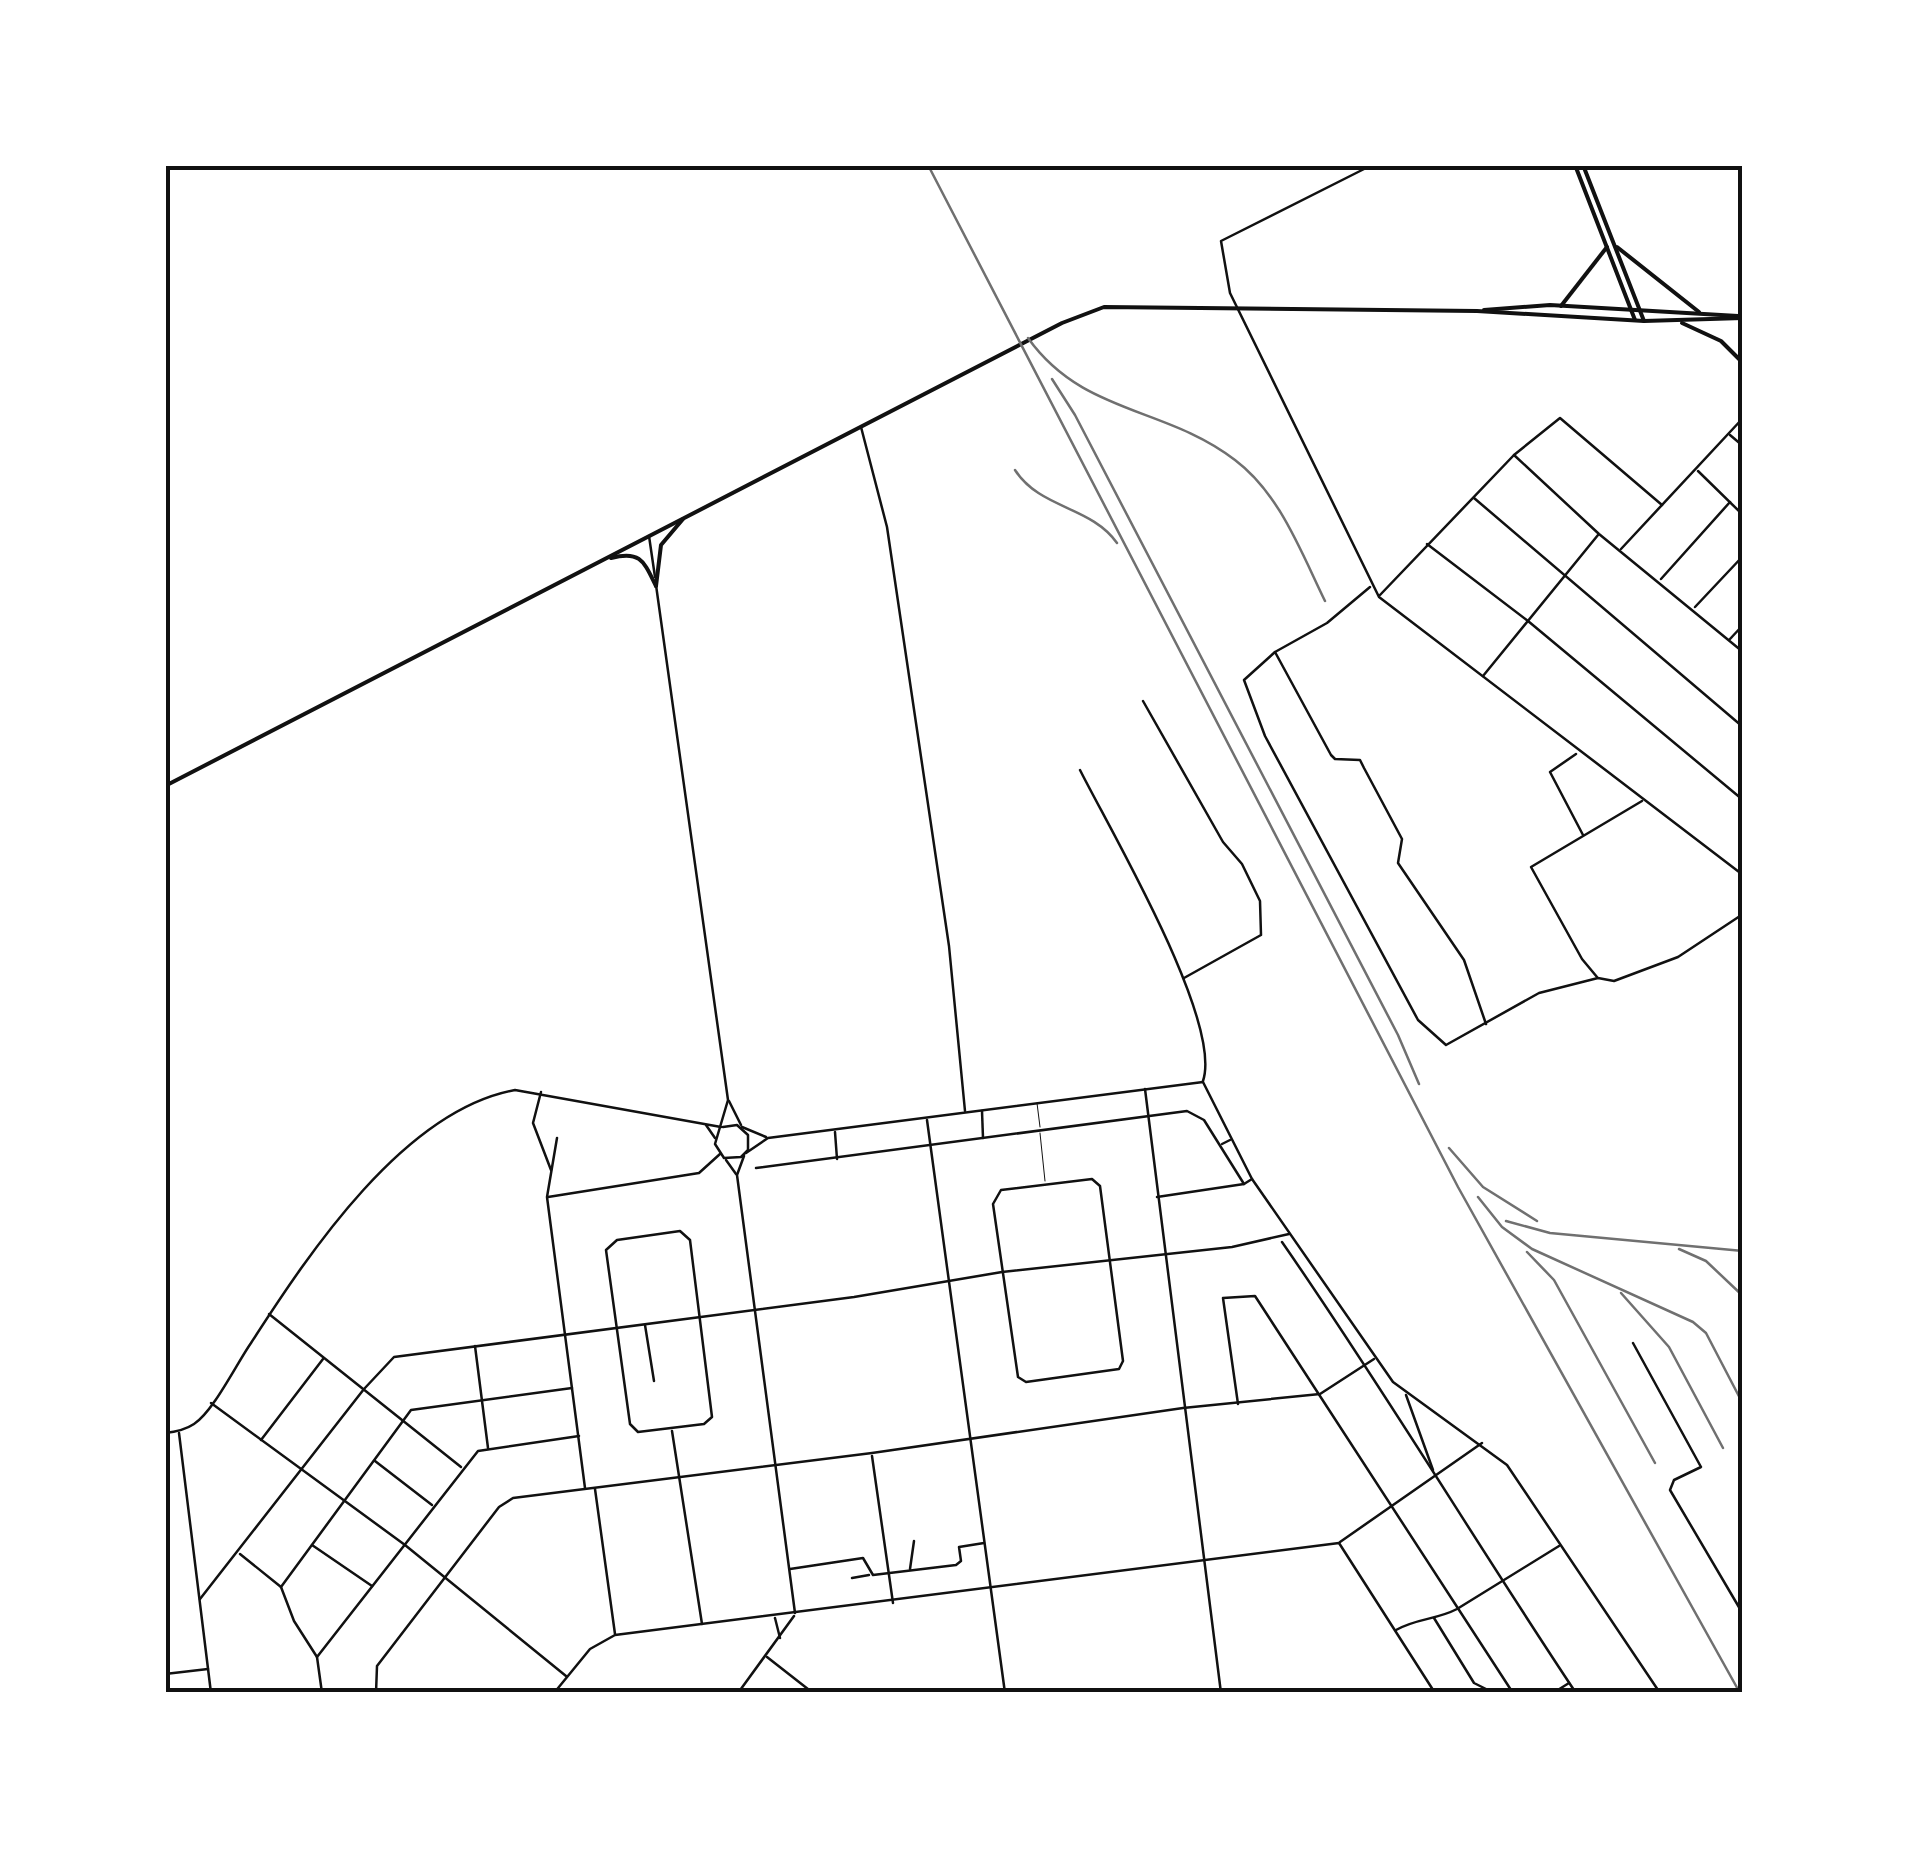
<svg xmlns="http://www.w3.org/2000/svg" width="1908" height="1858" font-family="'Source Serif 4',serif">
	<style>
		.lines { fill: none; stroke-linecap: round; stroke-linejoin: round }
		.service { stroke: #111; stroke-width: 1 }
		.minor { stroke: #111; stroke-width: 2.5 }
		.tertiary { stroke: #111; stroke-width: 2.5 }
		.secondary { stroke: #111; stroke-width: 2.5 }
		.primary { stroke: #111; stroke-width: 4 }
		.rail { stroke: #707070; stroke-width: 2.5 }
		.neatline { fill: none; stroke: #111; stroke-width: 4 }
	</style>
	<rect width="100%" height="100%" fill="#fff"/>
	<g class="lines">
		<g class="service">
			<polyline points="1037,1103 1040,1127"/>
			<polyline points="1040,1133 1045,1181"/>
		</g>
		<g class="minor">
			<polyline points="1372,165 1221,241 1230,293 1379,597 1743,875"/>
			<polyline points="861,427 887,527 949,946 965,1111"/>
			<polyline points="1730,435 1743,446"/>
			<polyline points="1514,455 1599,534 1743,652"/>
			<polyline points="1698,471 1743,515"/>
			<polyline points="1474,498 1743,727"/>
			<polyline points="1427,544 1528,621 1743,800"/>
			<polyline points="1621,549 1743,418"/>
			<polyline points="1661,579 1730,502"/>
			<polyline points="1370,587 1327,623 1275,652 1331,755 1335,759 1360,760 1364,768 1402,839 1398,863 1464,960 1486,1024"/>
			<polyline points="1380,595 1514,455 1560,418 1662,505"/>
			<polyline points="1695,607 1743,556"/>
			<polyline points="1730,639 1743,625"/>
			<polyline points="1275,652 1244,680 1265,736 1418,1020 1446,1045 1539,993 1598,978 1614,981 1678,957 1743,914"/>
			<polyline points="1483,676 1598,535"/>
			<polyline points="1143,701 1223,842 1242,864 1260,901 1261,935 1184,978"/>
			<polyline points="1576,754 1550,772 1583,835"/>
			<path d="M1080,770c30,60 143,251 123,311"/>
			<polyline points="1597,977 1582,959 1531,867 1642,801"/>
			<polyline points="541,1092 533,1123 551,1170"/>
			<polyline points="982,1111 983,1138"/>
			<polyline points="835,1132 837,1159"/>
			<polyline points="557,1138 547,1197 585,1488"/>
			<polyline points="1222,1144 1230,1140"/>
			<polyline points="756,1168 1187,1111 1204,1120 1244,1184"/>
			<polygon points="1092,1179 1100,1186 1123,1361 1119,1369 1026,1382 1018,1377 993,1204 1001,1190"/>
			<polyline points="548,1197 699,1173 720,1154"/>
			<polyline points="1157,1197 1244,1184 1252,1179"/>
			<polygon points="680,1231 690,1240 712,1417 704,1424 638,1432 630,1424 606,1250 617,1240"/>
			<path d="M1282,1242c102,147 194,301 294,451"/>
			<polyline points="269,1314 461,1467"/>
			<polyline points="645,1325 654,1381"/>
			<polyline points="1633,1343 1701,1467 1674,1480 1670,1490 1743,1614"/>
			<polyline points="475,1346 488,1448"/>
			<polyline points="1406,1395 1433,1470"/>
			<polyline points="1238,1404 1223,1298 1255,1296 1513,1693"/>
			<polyline points="672,1431 702,1624"/>
			<polyline points="261,1440 323,1359"/>
			<polyline points="872,1456 893,1603"/>
			<polyline points="375,1461 432,1505"/>
			<polyline points="595,1489 615,1634"/>
			<polyline points="1340,1542 1482,1443"/>
			<polyline points="312,1545 372,1586"/>
			<polyline points="240,1554 281,1587 294,1621 317,1657"/>
			<polyline points="790,1569 863,1558 873,1575 956,1565 961,1561 959,1547 984,1543"/>
			<polyline points="910,1569 914,1541"/>
			<polyline points="852,1578 869,1575"/>
			<polyline points="281,1587 411,1410 572,1388"/>
			<polyline points="200,1599 364,1389 394,1357 854,1297 1002,1272 1232,1247 1289,1234"/>
			<polyline points="1434,1618 1474,1683 1494,1693"/>
			<path d="M1396,1630c21,-12 40,-10 61,-21l102,-63"/>
			<polyline points="165,1674 208,1669"/>
			<polyline points="322,1693 317,1657 478,1451 579,1436"/>
			<polyline points="376,1693 377,1666 499,1507 513,1498 872,1453 1183,1408 1320,1394 1374,1359"/>
			<polyline points="1553,1693 1569,1683"/>
		</g>
		<g class="tertiary">
			<polyline points="1145,1089 1221,1693"/>
			<polyline points="927,1120 1005,1693"/>
			<polyline points="706,1125 715,1138"/>
			<polyline points="742,1127 766,1137"/>
			<polyline points="746,1153 768,1138 1203,1082 1252,1179 1393,1382 1507,1465 1660,1693"/>
			<polyline points="211,1403 405,1545 566,1676"/>
			<path d="M165,1433c10,-1 20,-3 29,-9 19,-12 43,-61 57,-81 58,-90 153,-233 264,-253l206,37"/>
			<polyline points="179,1433 211,1693"/>
			<polyline points="767,1657 813,1693"/>
		</g>
		<g class="secondary">
			<polyline points="649,536 655,577"/>
			<polyline points="656,585 728,1100 715,1144 724,1158 741,1157 748,1150 748,1135 737,1125 723,1127"/>
			<polyline points="729,1101 741,1125"/>
			<polyline points="744,1156 737,1175 795,1613"/>
			<polyline points="726,1160 736,1174"/>
			<polyline points="775,1618 780,1638"/>
			<polyline points="554,1693 590,1649 615,1635 1339,1543 1435,1693"/>
			<polyline points="738,1693 794,1616"/>
		</g>
		<g class="primary">
			<polyline points="1575,165 1635,320"/>
			<polyline points="1583,165 1644,321"/>
			<polyline points="1617,247 1699,312"/>
			<polyline points="1561,306 1607,247"/>
			<polyline points="1484,310 1550,305 1738,316"/>
			<polyline points="1682,323 1721,341 1743,363"/>
			<path d="M611,558c30,-8 33,4 45,28"/>
			<polyline points="656,586 661,545 683,519"/>
			<polyline points="165,786 1062,323 1104,307 1477,311 1644,321 1743,318"/>
		</g>
		<g class="rail">
			<polyline points="928,165 1458,1187 1740,1693"/>
			<path d="M1028,338c55,77 137,68 207,122 45,34 66,92 90,141"/>
			<polyline points="1052,379 1075,415 1398,1035 1419,1084"/>
			<path d="M1015,470c25,39 76,36 102,73"/>
			<polyline points="1449,1148 1483,1187 1537,1221"/>
			<polyline points="1478,1197 1502,1227 1532,1249 1693,1322 1706,1333 1743,1404"/>
			<polyline points="1506,1221 1550,1233 1743,1251"/>
			<polyline points="1679,1249 1706,1261 1743,1296"/>
			<polyline points="1527,1252 1554,1280 1655,1463"/>
			<polyline points="1621,1293 1669,1347 1723,1448"/>
		</g>
	</g>
	<rect width="1908" height="1858" fill="none" stroke="#ffffff" stroke-width="335"/>
	<rect x="168" y="168" width="1572" height="1522" class="neatline"/>
</svg>
